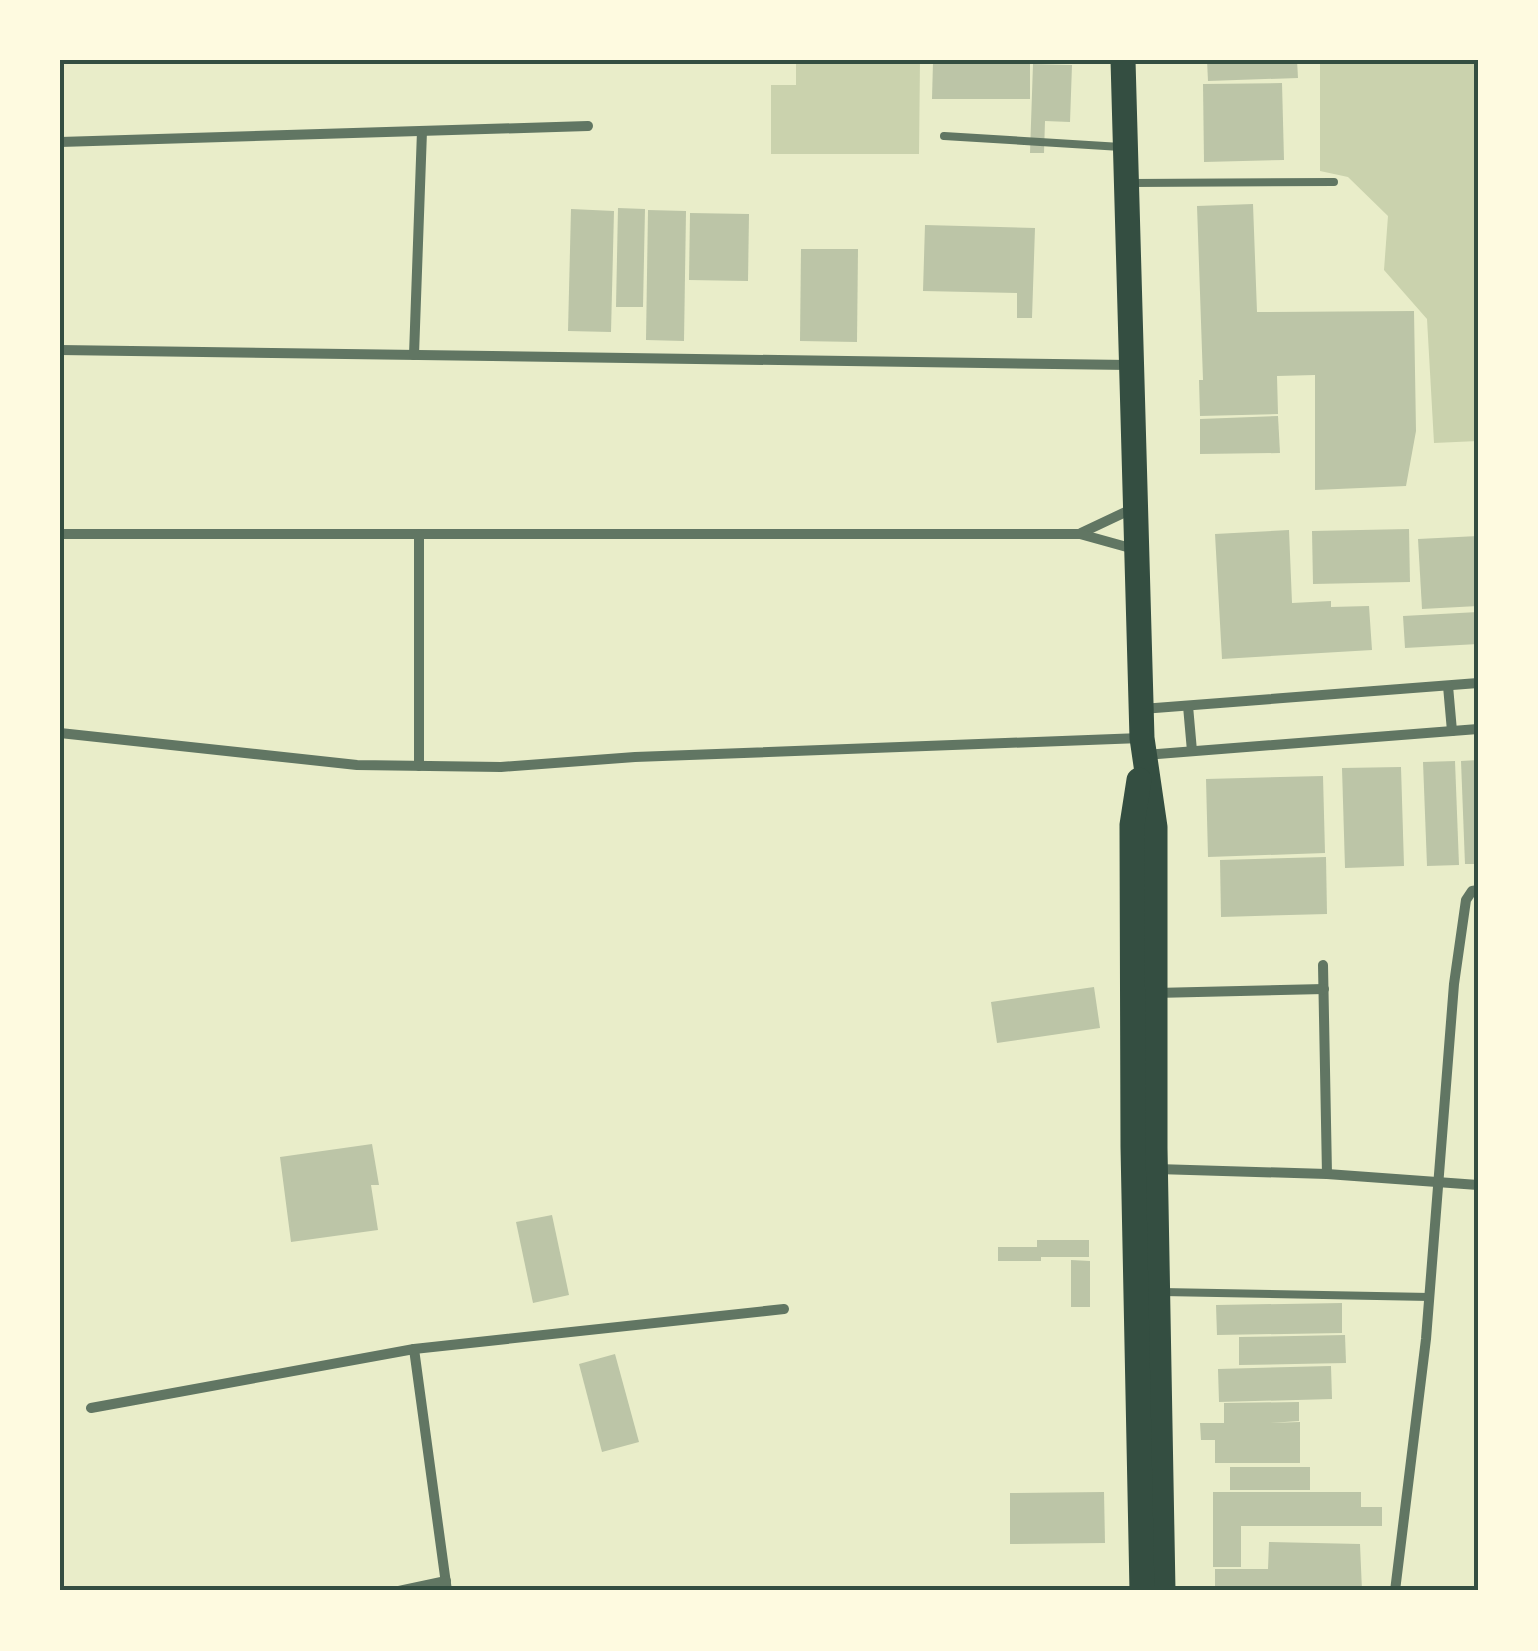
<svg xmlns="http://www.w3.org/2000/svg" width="1538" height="1651" font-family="Jost,sans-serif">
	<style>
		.green { fill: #cad2ad }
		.building { fill: #bcc5a7 }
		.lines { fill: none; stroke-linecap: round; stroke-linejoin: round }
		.service { stroke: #617663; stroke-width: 8 }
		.minor { stroke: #617663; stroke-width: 10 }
		.primary { stroke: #344e41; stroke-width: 25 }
		.neatline { fill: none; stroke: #344e41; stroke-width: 4 }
	</style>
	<rect width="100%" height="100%" fill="#e9edc9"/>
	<g class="green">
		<polygon points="796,60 920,60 919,154 771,154 771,85 796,85"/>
		<polygon points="1320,60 1478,60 1478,441 1434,443 1427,319 1384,270 1388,216 1348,177 1320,171"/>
	</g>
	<g class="building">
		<polygon points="1207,60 1297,60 1298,78 1208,81"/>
		<polygon points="933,62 1030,62 1030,99 932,99"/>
		<polygon points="1033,64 1072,65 1070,122 1045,121 1044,153 1030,153"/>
		<polygon points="1282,83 1284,160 1204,162 1203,84"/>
		<polygon points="1253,204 1257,312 1414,311 1416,431 1406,486 1315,490 1315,375 1277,376 1278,414 1200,416 1199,380 1203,380 1197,206"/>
		<polygon points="618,208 645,209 643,307 616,307"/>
		<polygon points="571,209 614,211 611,332 568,331"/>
		<polygon points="648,210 686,211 684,341 646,340"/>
		<polygon points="690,213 749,214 748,281 689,280"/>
		<polygon points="925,225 1035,228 1032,318 1017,318 1017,293 923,291"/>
		<polygon points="801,249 858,249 857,342 800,341"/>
		<polygon points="1278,416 1280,453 1200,454 1200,419"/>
		<polygon points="1409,529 1410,582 1313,584 1312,531"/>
		<polygon points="1289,530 1292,603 1331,601 1331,607 1369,606 1372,650 1222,659 1215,534"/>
		<polygon points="1478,536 1478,606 1422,609 1418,539"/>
		<polygon points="1478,612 1478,644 1405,648 1403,616"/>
		<polygon points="1478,760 1478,864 1465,864 1461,761"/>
		<polygon points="1455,761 1459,865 1427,866 1423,762"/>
		<polygon points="1401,767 1404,866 1345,868 1342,768"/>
		<polygon points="1323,776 1325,853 1208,857 1206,779"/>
		<polygon points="1326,857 1327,914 1221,917 1220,860"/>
		<polygon points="1094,987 1100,1028 997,1043 991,1002"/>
		<polygon points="372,1144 379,1185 371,1185 378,1230 291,1242 280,1157"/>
		<polygon points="552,1215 569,1295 533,1303 516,1222"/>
		<polygon points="1037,1240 1089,1240 1089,1257 1041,1257 1041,1261 998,1261 998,1247 1037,1247"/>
		<polygon points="1071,1260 1090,1261 1090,1307 1071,1307"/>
		<polygon points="1342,1303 1342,1333 1217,1335 1216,1305"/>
		<polygon points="1345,1335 1346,1363 1239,1365 1239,1337"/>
		<polygon points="615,1354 639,1442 602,1452 579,1364"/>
		<polygon points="1331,1366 1332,1399 1219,1402 1218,1369"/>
		<polygon points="1299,1402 1299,1421 1269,1423 1300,1422 1300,1463 1215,1463 1215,1440 1201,1440 1200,1423 1224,1423 1224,1403"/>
		<rect x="1230" y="1467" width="80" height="23"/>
		<polygon points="1104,1492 1105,1543 1010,1544 1010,1493"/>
		<polygon points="1213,1492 1361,1492 1361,1507 1382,1507 1382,1526 1241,1526 1241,1567 1213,1567"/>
		<polygon points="1269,1542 1360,1544 1362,1591 1215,1591 1215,1569 1268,1569"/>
	</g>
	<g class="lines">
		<g class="service">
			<polyline points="944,136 1121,147"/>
			<polyline points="1131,183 1334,182"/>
			<polyline points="1162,1292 1430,1297"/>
		</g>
		<g class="minor">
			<polyline points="60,142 588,126"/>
			<polyline points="60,350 1129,365"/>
			<polyline points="414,355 422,131"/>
			<polyline points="1081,533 1134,508"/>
			<polyline points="60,534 1080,534 1134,549"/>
			<polyline points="419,534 419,766"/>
			<polyline points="1448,686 1452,731"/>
			<polyline points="1188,706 1192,751"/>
			<polyline points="1142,709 1478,683"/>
			<polyline points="60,733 357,765 501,767 635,757 1141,738"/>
			<polyline points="1145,755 1478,729"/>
			<polyline points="1323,965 1327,1174"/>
			<polyline points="1155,993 1324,989"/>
			<polyline points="1157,1169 1327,1174 1478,1185"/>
			<polyline points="414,1349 447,1591"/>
			<polyline points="91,1408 414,1349 784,1309"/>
			<polyline points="399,1591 446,1581"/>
			<polyline points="1395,1591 1426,1339 1454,984 1466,900 1472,891 1478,890"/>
		</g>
		<g class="primary">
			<polyline points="1123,60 1142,738 1155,827 1155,1148 1163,1591"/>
			<polyline points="1139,780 1132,825 1133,1147 1142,1591"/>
		</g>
	</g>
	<rect width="1538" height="1651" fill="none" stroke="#fefae0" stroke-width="125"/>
	<rect x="62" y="62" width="1414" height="1526" class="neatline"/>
</svg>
